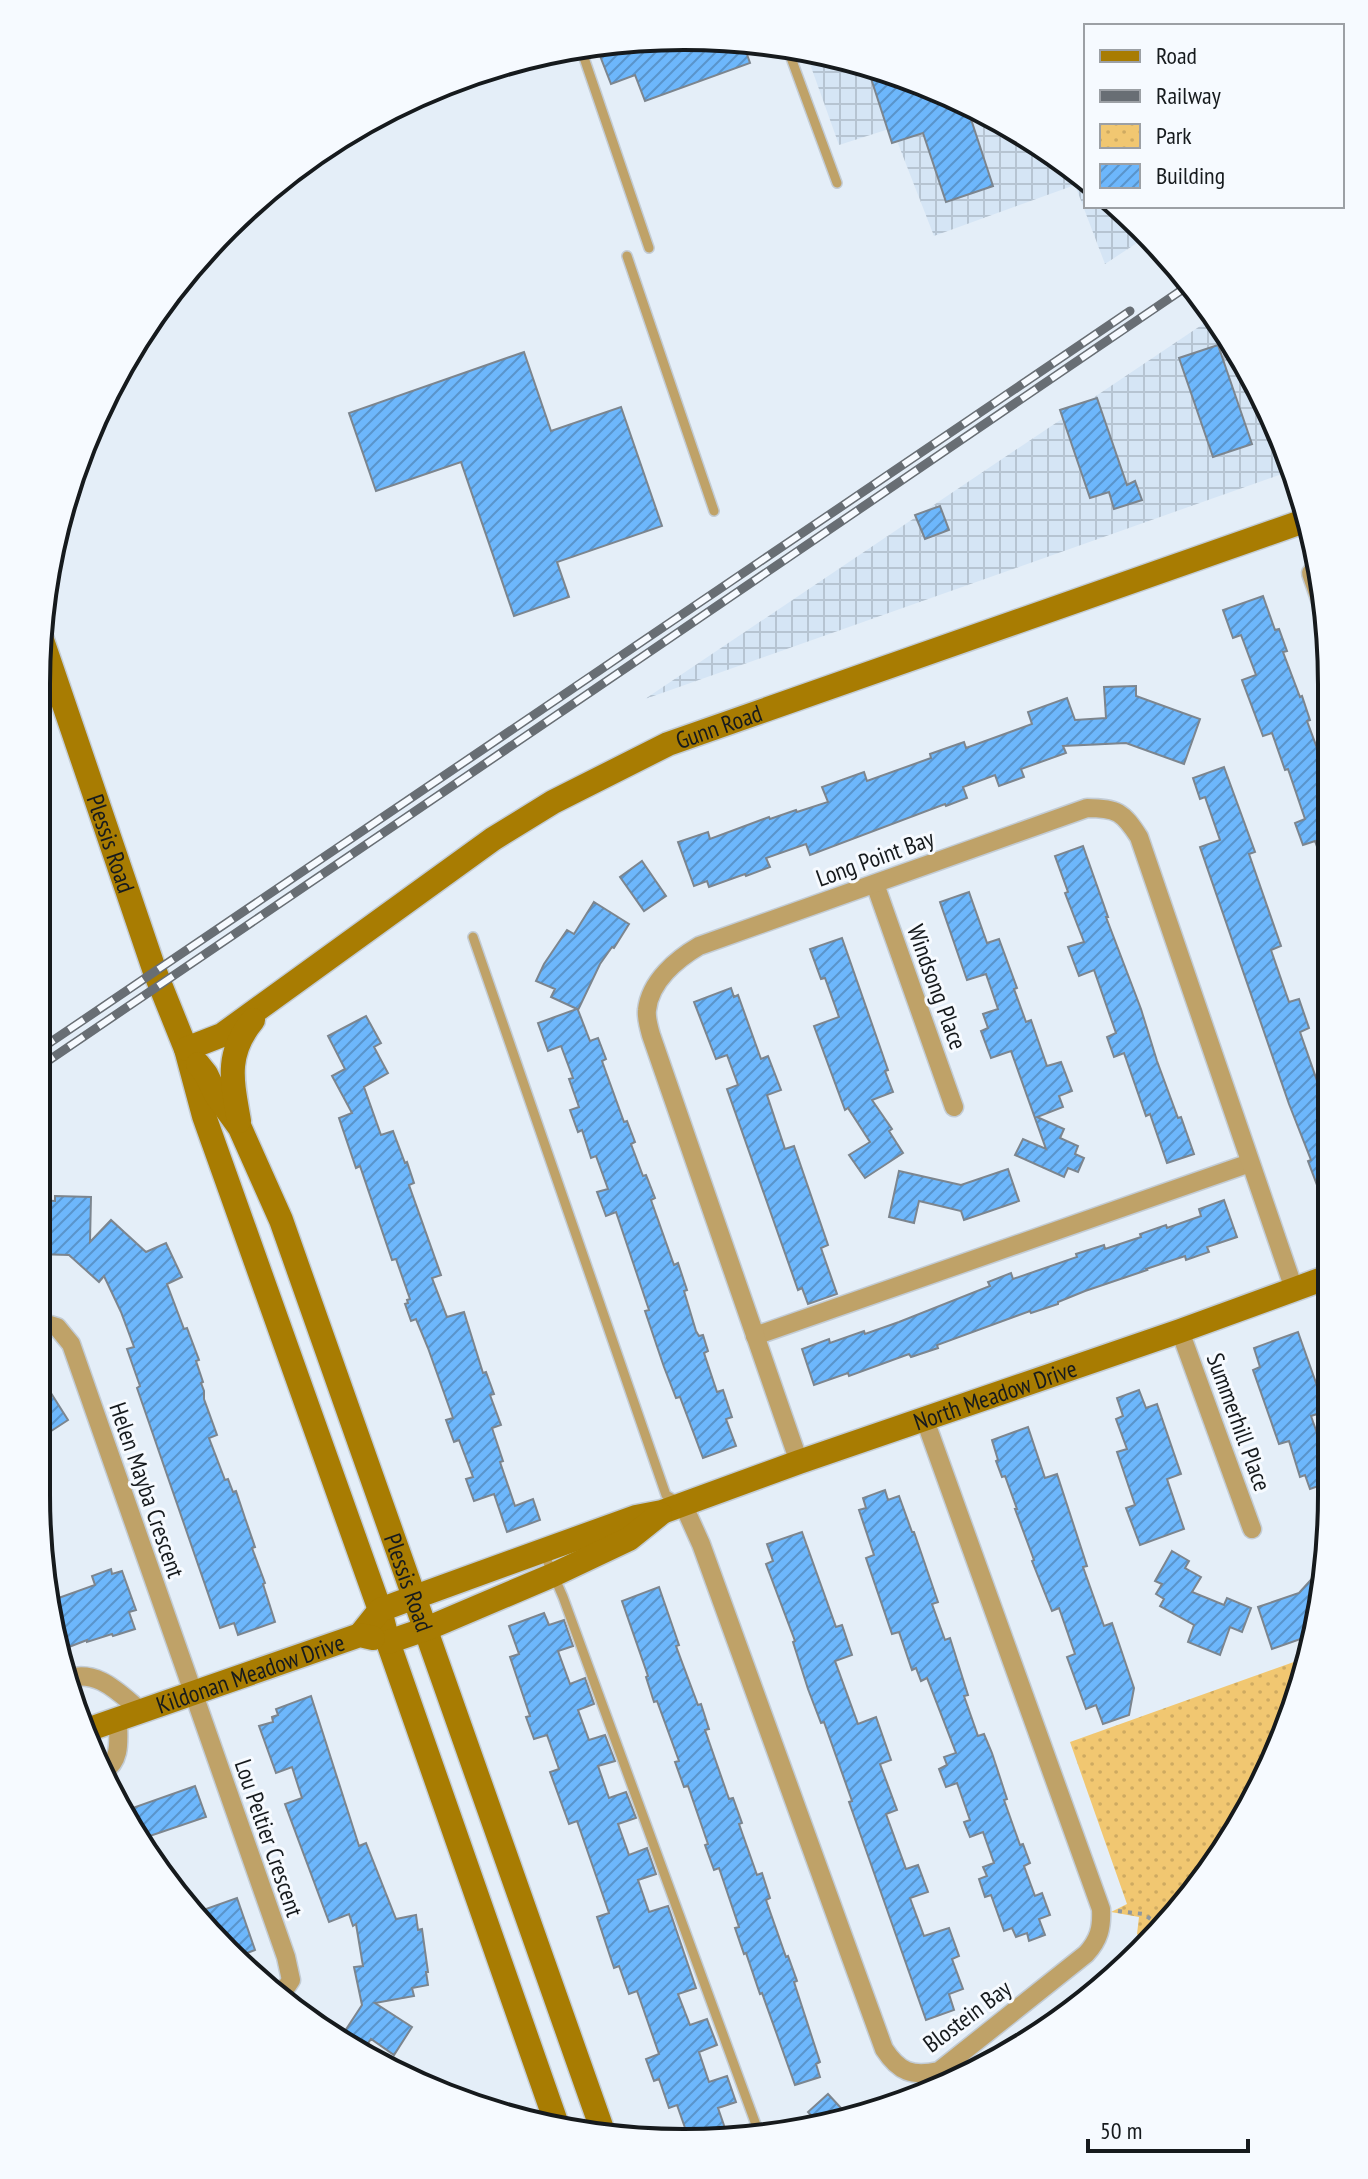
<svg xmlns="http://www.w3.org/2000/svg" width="1368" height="2179" font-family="'PT Sans Narrow',sans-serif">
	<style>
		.industrial { fill: url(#industrial-grid) }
		.park { fill: url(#park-dots) }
		.building { fill: url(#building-hatch); stroke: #7c858e; stroke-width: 2 }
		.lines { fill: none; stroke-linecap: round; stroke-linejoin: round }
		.lane-casing { stroke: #c3ccd5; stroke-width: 12 }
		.street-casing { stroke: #c3ccd5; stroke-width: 21 }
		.secondary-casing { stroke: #c3ccd5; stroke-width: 27 }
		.path { stroke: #8f979e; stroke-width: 4; stroke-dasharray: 4 6; stroke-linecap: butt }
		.lane { stroke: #bfa268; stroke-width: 9 }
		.street { stroke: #bfa268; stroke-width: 18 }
		.secondary { stroke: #a87c02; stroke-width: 24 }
		.rail-casing { stroke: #686e74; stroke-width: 9 }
		.rail { stroke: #f6faff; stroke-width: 6; stroke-dasharray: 18; stroke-linecap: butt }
		.labels { text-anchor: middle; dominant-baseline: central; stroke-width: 6; stroke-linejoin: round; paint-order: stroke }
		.street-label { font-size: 24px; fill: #161a1d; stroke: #f6faff }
		.rim { fill: none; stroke: #161a1d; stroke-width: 4 }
	</style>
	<defs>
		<pattern id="industrial-grid" width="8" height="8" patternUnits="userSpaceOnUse" patternTransform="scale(2)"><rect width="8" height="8" fill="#d5e5f5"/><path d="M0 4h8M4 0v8" fill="none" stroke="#b6c4d2"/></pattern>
		<pattern id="park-dots" width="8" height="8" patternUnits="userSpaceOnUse" patternTransform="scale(2)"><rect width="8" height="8" fill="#f1c771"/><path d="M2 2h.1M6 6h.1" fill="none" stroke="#ceaa61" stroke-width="1.8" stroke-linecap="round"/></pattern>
		<pattern id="building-hatch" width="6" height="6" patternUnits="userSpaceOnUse" patternTransform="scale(2)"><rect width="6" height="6" fill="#6db7fc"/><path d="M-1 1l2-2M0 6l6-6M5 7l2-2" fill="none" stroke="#5994cb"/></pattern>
	</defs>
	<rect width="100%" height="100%" fill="#e4eef8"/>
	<g class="industrial">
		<polygon points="805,50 852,58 971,103 1079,170 1086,177 1086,206 1115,206 1146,237 1105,264 1075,185 934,236 892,128 839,145"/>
		<polygon points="1215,316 1265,397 1293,470 645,699"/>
	</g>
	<polygon class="park" points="1305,1658 1283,1743 1198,1890 1143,1941 1137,1934 1139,1917 1111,1912 1127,1904 1070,1742"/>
	<g class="building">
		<polygon points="727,37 742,40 750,63 645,101 635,75 611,84 595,43"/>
		<polygon points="866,63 971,103 980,109 969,113 993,186 946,202 923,133 892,143"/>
		<polygon points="1218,345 1252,444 1213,457 1179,358"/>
		<polygon points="524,352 551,431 621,407 662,526 557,562 569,597 514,616 461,462 376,491 349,413"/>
		<polygon points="1097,398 1127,485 1135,481 1142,500 1114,509 1109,492 1090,498 1060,410"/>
		<polygon points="940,506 949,530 925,539 915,515"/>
		<polygon points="1263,596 1275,630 1279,629 1287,651 1283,652 1300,697 1302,696 1310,720 1307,721 1330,783 1330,875 1327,875 1315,841 1303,845 1295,823 1305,819 1288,769 1285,770 1272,733 1263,736 1242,680 1256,675 1241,635 1233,638 1223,610"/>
		<polygon points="1136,686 1136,696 1200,719 1184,764 1126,743 1063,746 1066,753 1021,769 1024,777 999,786 995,775 963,787 967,798 946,806 945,804 810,855 806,844 766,858 770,867 746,876 745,874 709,887 707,881 694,886 678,842 708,832 710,839 769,817 770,819 796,810 797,812 828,802 822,787 864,772 867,781 931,758 930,754 964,742 966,748 1032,724 1028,712 1067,698 1075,720 1106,718 1104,687"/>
		<polygon points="1224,767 1255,852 1249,854 1281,946 1271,950 1289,1002 1299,999 1309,1028 1300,1032 1321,1092 1329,1090 1328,1209 1326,1209 1308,1161 1311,1160 1289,1104 1200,847 1220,840 1205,797 1200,799 1193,778"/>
		<polygon points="1083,846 1108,917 1106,917 1141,1009 1157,1061 1178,1118 1181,1117 1194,1154 1167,1163 1150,1114 1146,1116 1124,1053 1114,1057 1107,1037 1116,1033 1094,970 1079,976 1068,947 1084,942 1065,893 1068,892 1055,856"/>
		<polygon points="642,861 666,896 644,911 620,877"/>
		<polygon points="969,892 987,943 999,939 1017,988 1014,989 1026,1022 1031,1020 1047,1066 1061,1062 1072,1091 1059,1096 1063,1107 1037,1117 1064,1129 1060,1138 1078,1146 1075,1154 1084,1158 1078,1172 1068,1168 1064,1177 1015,1155 1023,1139 1046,1149 1011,1051 991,1058 981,1031 988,1028 983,1014 998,1009 986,974 967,980 940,902"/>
		<polygon points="594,902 629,924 614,948 612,947 600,964 578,1010 590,1041 598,1038 606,1059 602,1061 624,1122 627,1121 635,1142 631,1144 643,1176 646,1175 655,1198 651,1200 674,1265 678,1263 687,1290 684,1291 696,1331 699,1336 703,1335 708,1351 704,1353 717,1392 723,1390 732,1417 726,1419 736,1446 703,1458 680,1397 676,1398 664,1367 645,1311 649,1310 616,1212 606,1216 597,1192 608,1189 596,1156 591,1158 582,1130 578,1132 570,1110 579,1107 569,1079 573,1078 561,1046 548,1051 538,1023 577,1009 551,997 555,989 536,981 544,964 567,930 574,934"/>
		<polygon points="842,938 888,1070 885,1071 893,1092 872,1100 892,1129 889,1131 903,1153 865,1178 849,1155 870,1142 848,1108 845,1110 814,1026 839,1017 825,978 821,979 810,949"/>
		<polygon points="731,988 734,997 738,995 761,1059 768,1056 781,1090 767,1095 785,1149 794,1146 828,1245 821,1248 837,1294 808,1304 802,1288 798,1290 727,1089 738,1085 727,1055 716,1059 694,1002"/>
		<polygon points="366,1016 381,1043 374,1047 388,1073 364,1087 381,1135 393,1131 405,1163 407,1162 414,1183 409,1185 441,1275 432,1278 447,1317 464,1312 483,1373 486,1372 494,1394 490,1395 501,1425 492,1428 503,1461 500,1462 515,1506 533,1499 540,1520 507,1532 494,1494 474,1501 466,1479 473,1477 459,1440 454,1442 446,1420 453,1418 428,1348 416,1319 411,1321 405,1304 408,1303 407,1300 410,1299 396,1259 392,1260 360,1166 356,1168 339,1118 352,1113 332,1076 345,1069 328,1036"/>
		<polygon points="1008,1169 1019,1201 964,1220 961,1211 919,1201 914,1223 889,1217 899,1171 961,1185"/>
		<polygon points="55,1196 91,1197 90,1242 111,1220 146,1252 166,1243 182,1277 167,1284 184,1329 187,1328 199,1360 196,1361 203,1382 201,1383 204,1391 204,1399 217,1435 209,1438 225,1480 228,1479 233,1492 236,1491 245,1518 255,1547 252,1548 265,1583 263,1584 275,1622 238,1635 234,1623 220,1628 137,1388 140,1386 127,1349 134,1347 121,1312 104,1276 99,1282 69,1255 37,1254 38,1200 55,1201"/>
		<polygon points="1224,1200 1237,1237 1207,1247 1209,1252 1186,1260 1185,1256 1146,1269 1147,1270 1085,1291 1058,1302 1058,1304 1031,1313 1030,1311 937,1345 938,1348 911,1357 909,1354 849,1376 848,1373 814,1385 802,1349 829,1339 830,1343 864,1331 865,1334 899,1322 990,1286 988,1282 1011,1273 1013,1279 1077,1257 1076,1254 1104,1245 1105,1249 1141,1237 1140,1234 1166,1225 1167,1228 1201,1216 1199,1209"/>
		<polygon points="1298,1332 1326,1411 1311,1416 1323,1450 1327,1448 1327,1483 1310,1489 1305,1475 1300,1477 1289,1441 1279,1444 1253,1370 1260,1367 1254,1348"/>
		<polygon points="37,1371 68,1420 36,1441"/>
		<polygon points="1139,1390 1146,1408 1157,1404 1181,1474 1167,1479 1184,1529 1140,1545 1126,1508 1135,1505 1117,1452 1127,1449 1116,1419 1123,1416 1117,1398"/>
		<polygon points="1028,1427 1045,1478 1057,1474 1087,1566 1083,1567 1104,1626 1112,1623 1134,1688 1129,1715 1103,1724 1096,1705 1086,1709 1067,1657 1075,1654 1059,1608 1052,1611 1032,1561 1034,1560 1015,1509 1017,1509 1005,1476 1002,1477 996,1461 998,1460 992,1440"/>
		<polygon points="885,1490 888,1500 899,1496 912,1532 914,1532 938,1602 932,1604 945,1640 950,1638 968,1695 964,1696 978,1736 984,1734 992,1753 1007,1799 1004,1800 1020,1845 1023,1844 1030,1863 1024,1866 1035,1896 1042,1893 1050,1915 1039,1919 1045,1935 1029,1941 1027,1933 1016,1937 1012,1928 1004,1931 991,1895 985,1897 979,1879 987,1876 983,1867 994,1863 983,1832 970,1837 964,1822 970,1820 957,1783 946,1787 939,1769 947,1765 944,1757 956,1753 927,1678 921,1681 916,1668 912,1670 899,1632 892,1634 866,1558 874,1555 859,1510 866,1508 863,1498"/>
		<polygon points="802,1532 836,1627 842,1625 852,1655 835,1661 858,1724 876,1717 891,1760 880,1764 897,1810 886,1814 906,1869 918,1865 928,1892 910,1898 924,1936 949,1928 959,1956 952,1959 963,1989 949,1994 954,2010 926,2020 849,1802 852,1801 824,1722 821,1723 808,1689 793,1642 795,1641 766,1564 773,1561 767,1544"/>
		<polygon points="1172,1551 1189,1561 1185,1568 1201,1577 1192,1592 1224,1605 1227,1598 1251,1608 1242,1632 1230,1627 1220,1655 1188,1642 1194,1625 1160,1606 1164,1599 1156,1594 1162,1584 1155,1581"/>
		<polygon points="1327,1562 1326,1579 1312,1635 1272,1649 1258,1607 1299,1593"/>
		<polygon points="111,1569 112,1574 122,1571 136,1610 129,1612 135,1629 113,1636 112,1634 87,1642 87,1640 61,1650 53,1600 95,1585 92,1576"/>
		<polygon points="659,1587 679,1645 676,1646 698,1705 701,1704 709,1729 705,1730 729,1799 733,1798 742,1823 739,1824 757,1875 762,1873 770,1898 766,1900 786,1957 788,1956 797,1981 794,1982 820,2062 816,2064 820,2077 795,2085 762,1993 760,1994 746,1953 744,1954 735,1928 739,1927 719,1868 714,1870 705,1845 708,1844 688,1786 684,1787 675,1762 679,1761 657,1701 654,1702 646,1677 648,1676 622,1601"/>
		<polygon points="544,1613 549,1625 564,1620 573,1646 558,1651 570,1684 585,1678 594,1704 578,1710 589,1740 605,1735 615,1761 598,1766 609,1798 626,1792 636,1818 618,1824 629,1855 647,1848 656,1874 638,1880 649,1912 668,1906 696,1988 678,1994 690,2025 707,2019 717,2045 699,2052 709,2082 727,2076 736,2102 718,2108 728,2137 690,2142 677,2105 669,2108 659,2079 654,2081 646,2059 659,2054 637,1991 629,1994 619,1966 614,1968 597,1917 609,1913 577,1821 569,1824 550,1772 559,1769 547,1735 534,1739 526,1717 530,1716 510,1657 519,1654 509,1626"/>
		<polygon points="311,1696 359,1846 366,1843 396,1919 416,1915 418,1930 422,1929 428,1972 426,1972 428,1985 412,1988 414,1996 375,2003 412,2027 394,2055 371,2039 364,2049 341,2037 362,2005 354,1967 363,1966 356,1924 353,1926 349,1914 329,1922 285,1804 302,1798 292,1767 276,1773 259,1726 273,1722 272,1717 278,1715 276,1709"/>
		<polygon points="195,1786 206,1817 138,1840 124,1811"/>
		<polygon points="237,1898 255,1950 239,1956 208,1922 203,1910"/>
		<polygon points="828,2094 853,2121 820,2125 808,2112"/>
	</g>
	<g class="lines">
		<g class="lane-casing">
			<g id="lane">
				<polyline points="580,46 649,248"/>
				<polyline points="787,47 837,183"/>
				<polyline points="627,256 714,511"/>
				<polyline points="473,937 666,1495 680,1503"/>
				<polyline points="543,1551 563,1597 759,2133"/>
			</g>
		</g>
		<g class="street-casing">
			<g id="street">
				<polyline points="1311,573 1327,619"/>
				<polyline points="875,884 954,1107"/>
				<polyline points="37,1321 57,1327 71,1344 286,1957 291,1980 279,1998"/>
				<polyline points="1180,1331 1252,1529"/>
				<polyline points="755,1336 1250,1163"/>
				<path d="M799,1462l-148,-427c-2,-7 -5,-18 -4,-25 3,-29 30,-51 52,-64l388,-138c30,0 36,4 52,29l155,452"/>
				<path d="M683,1504l18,40 183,505c15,23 28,28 55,22l147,-117c13,-14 16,-26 15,-45l-176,-489"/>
				<path d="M66,1679c31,-11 53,14 75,32"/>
				<path d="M104,1771c18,-11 14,-32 14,-51"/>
			</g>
		</g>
		<g class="secondary-casing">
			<g id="secondary">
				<path id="s1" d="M41,637l114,335 31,77 18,67 176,494 8,32 168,480"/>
				<path id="s2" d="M186,1049l36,-14 271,-196 60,-37 115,-58 642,-225"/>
				<path id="s3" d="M198,1064l8,10 10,21 24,33 41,92 321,909"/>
				<path d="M239,1121c-7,-40 -14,-67 14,-101"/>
				<path id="s4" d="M360,1635l20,-25 35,-13 221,-80 26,-5 137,-50 381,-131 148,-54"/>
				<polyline points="388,1642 426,1629 553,1575 629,1539 660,1514"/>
				<path id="s5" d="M84,1731l276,-96 13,3"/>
			</g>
		</g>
		<polyline class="path" points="1118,1911 1143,1914 1160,1925"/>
		<use href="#lane" class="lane"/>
		<use href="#street" class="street"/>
		<use href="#secondary" class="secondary"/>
		<g class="rail-casing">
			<g id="rail">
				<polyline points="39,1050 1130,311"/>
				<polyline points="39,1067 1192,283"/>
			</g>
		</g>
		<use href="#rail" class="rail"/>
	</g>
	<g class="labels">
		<g class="street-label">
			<text stroke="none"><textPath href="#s2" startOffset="626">Gunn Road</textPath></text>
			<text stroke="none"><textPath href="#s1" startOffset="218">Plessis Road</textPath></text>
			<text transform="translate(875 858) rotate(-20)">Long Point Bay</text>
			<text transform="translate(937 987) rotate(70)">Windsong Place</text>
			<text stroke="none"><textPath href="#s4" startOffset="684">North Meadow Drive</textPath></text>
			<text transform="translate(1239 1422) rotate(70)">Summerhill Place</text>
			<text transform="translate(147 1490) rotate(71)">Helen Mayba Crescent</text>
			<text stroke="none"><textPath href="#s3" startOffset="562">Plessis Road</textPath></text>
			<text stroke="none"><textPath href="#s5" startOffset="176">Kildonan Meadow Drive</textPath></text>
			<text transform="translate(269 1838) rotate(71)">Lou Peltier Crescent</text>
			<text transform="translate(967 2016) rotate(-37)">Blostein Bay</text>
		</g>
	</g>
	<path d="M0 0H1368V2179H0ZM684 50H684A634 634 0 0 1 1318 684V1495A634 634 0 0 1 684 2129H684A634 634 0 0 1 50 1495V684A634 634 0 0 1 684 50Z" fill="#f6faff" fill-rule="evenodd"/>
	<path class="rim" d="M684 50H684A634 634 0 0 1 1318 684V1495A634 634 0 0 1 684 2129H684A634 634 0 0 1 50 1495V684A634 634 0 0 1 684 50Z"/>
	<rect x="1084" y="24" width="260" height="184" fill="#f6faff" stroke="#9ca0a5" stroke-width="2"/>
	<rect x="1100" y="50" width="40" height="12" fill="#a87c02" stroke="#9ca0a5" stroke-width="2"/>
	<text x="1156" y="64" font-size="24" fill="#161a1d">Road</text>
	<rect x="1100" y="90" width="40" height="12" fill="#686e74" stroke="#9ca0a5" stroke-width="2"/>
	<text x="1156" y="104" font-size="24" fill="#161a1d">Railway</text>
	<rect x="1100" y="124" width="40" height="24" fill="url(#park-dots)" stroke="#9ca0a5" stroke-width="2"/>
	<text x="1156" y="144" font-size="24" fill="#161a1d">Park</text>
	<rect x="1100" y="164" width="40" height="24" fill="url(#building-hatch)" stroke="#9ca0a5" stroke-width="2"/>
	<text x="1156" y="184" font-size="24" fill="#161a1d">Building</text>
	<path d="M1088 2139v12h160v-12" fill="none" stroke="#161a1d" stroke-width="4"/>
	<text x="1100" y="2139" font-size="24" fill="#161a1d" stroke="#f6faff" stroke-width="6" paint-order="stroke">50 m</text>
</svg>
